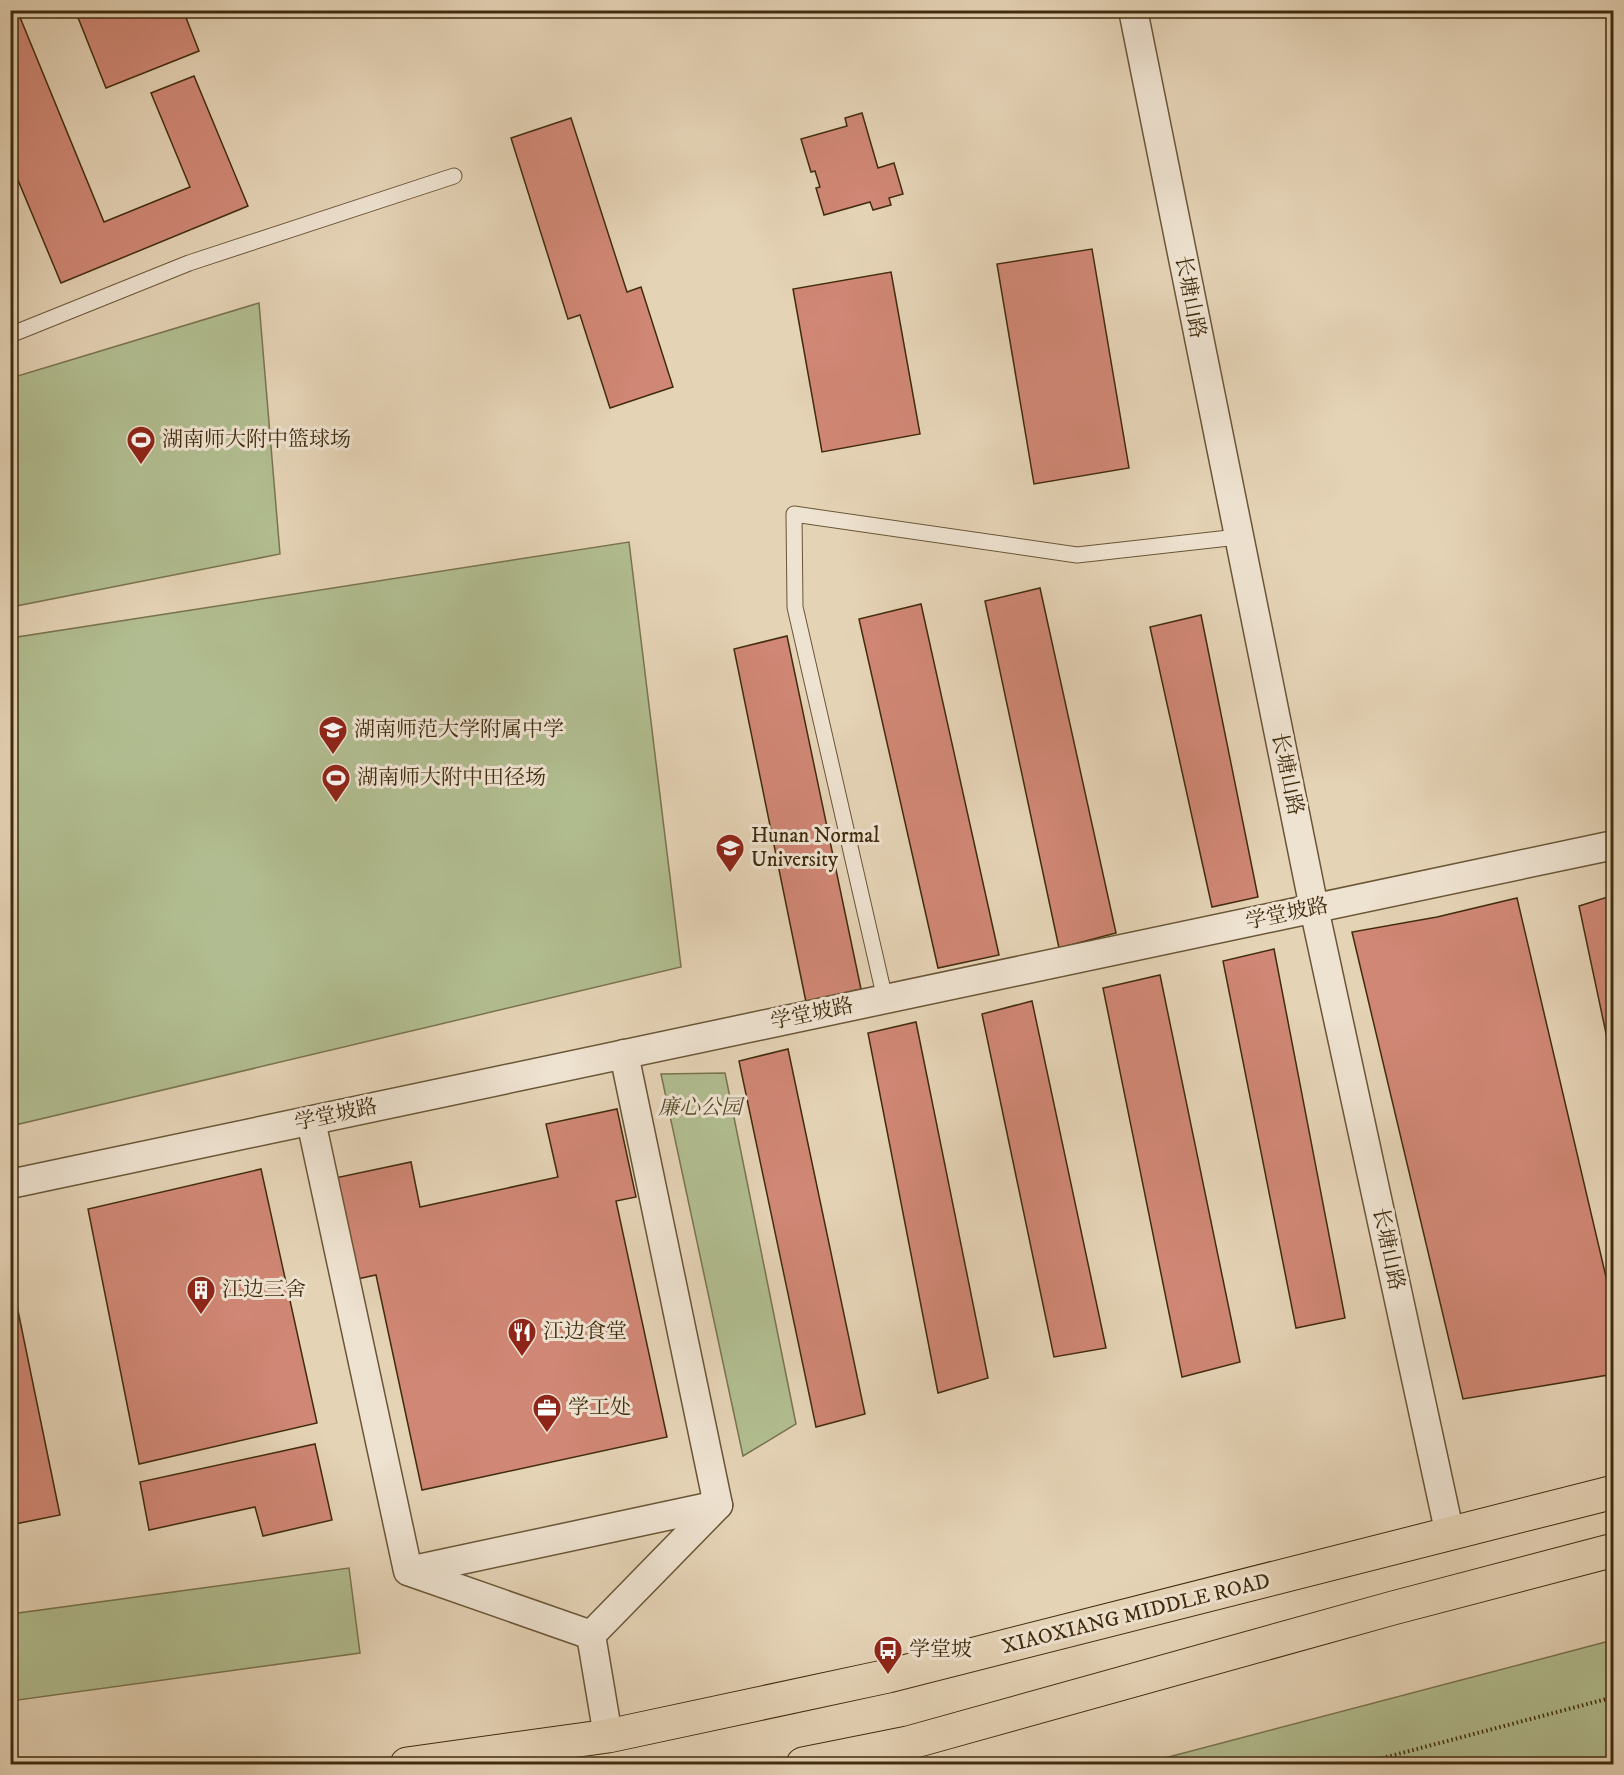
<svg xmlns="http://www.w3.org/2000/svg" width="1624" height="1775" font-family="'IM FELL DW Pica','Noto Serif SC',serif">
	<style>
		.green { fill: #b1bd90; stroke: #79744e; stroke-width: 1.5 }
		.building { fill: #d08775; stroke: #412c0d; stroke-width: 1.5 }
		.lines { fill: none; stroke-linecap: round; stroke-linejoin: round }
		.service-casing { stroke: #6a5637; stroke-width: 17 }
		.minor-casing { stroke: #6a5637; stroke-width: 31 }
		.primary-casing { stroke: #412c0d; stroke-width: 35 }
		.path { stroke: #412c0d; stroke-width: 4; stroke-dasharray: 1.5 3; stroke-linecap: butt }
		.service { stroke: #eee2d0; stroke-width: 15 }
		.minor { stroke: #eee2d0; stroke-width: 28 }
		.primary { stroke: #e5d3b6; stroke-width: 33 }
		.labels { text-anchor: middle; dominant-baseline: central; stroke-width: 6; stroke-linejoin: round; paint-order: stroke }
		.street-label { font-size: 21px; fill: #412c0d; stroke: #eee2d0 }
		.poi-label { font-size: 21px; fill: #412c0d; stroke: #eee2d0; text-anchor: start }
		.park-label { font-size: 21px; font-style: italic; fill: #574927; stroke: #eee2d0 }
	</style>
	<rect width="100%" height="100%" fill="#e5d3b6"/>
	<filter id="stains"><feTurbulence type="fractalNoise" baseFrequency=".00333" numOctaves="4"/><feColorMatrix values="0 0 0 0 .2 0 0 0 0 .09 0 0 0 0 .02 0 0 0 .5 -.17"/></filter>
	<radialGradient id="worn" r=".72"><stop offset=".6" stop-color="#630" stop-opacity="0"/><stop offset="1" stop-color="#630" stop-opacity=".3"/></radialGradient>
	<g class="green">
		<polygon points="259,303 280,554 11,607 11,378"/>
		<polygon points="629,542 681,967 11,1126 11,638"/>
		<polygon points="725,1073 796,1424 743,1456 661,1074"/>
		<polygon points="349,1568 360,1653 11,1701 11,1614"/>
		<polygon points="1613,1640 1613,1764 1142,1764"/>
	</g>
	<g class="building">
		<polygon points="10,10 17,10 104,222 190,187 151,93 194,76 248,206 61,283 10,161"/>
		<polygon points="75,10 183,10 199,51 106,88"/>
		<polygon points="862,113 878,168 894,163 903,194 889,198 891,205 873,210 870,202 824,215 816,188 820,187 815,171 811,172 801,139 847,126 845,118"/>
		<polygon points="571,118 627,292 641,287 673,387 610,408 580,315 568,319 511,138"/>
		<polygon points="1092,249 1129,468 1034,484 997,264"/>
		<polygon points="891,272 920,434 822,452 793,289"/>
		<polygon points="1040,588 1116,933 1059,948 985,601"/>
		<polygon points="921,604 999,955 938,968 859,619"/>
		<polygon points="1201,615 1258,897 1212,907 1150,627"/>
		<polygon points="787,636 861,989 806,1002 734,649"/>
		<polygon points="1614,895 1614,1071 1579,906"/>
		<polygon points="1517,898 1614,1311 1614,1374 1463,1399 1352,932 1437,917"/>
		<polygon points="1274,949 1345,1318 1296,1328 1223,961"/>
		<polygon points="1160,975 1240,1362 1182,1377 1103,988"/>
		<polygon points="1032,1001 1106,1348 1054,1357 982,1014"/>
		<polygon points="916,1022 988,1378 938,1393 868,1033"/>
		<polygon points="788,1049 865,1414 816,1427 739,1061"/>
		<polygon points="617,1109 636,1197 616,1201 667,1437 422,1490 376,1275 357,1279 335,1178 411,1162 420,1207 558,1177 546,1124"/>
		<polygon points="261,1169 317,1423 139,1464 88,1209"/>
		<polygon points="10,1272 60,1515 10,1525"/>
		<polygon points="315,1444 332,1520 263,1536 255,1507 149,1530 140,1482"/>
	</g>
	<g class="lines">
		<g class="service-casing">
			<g id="service">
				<polyline points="10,335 189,263 454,176"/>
				<polyline points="885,999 795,607 794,514 1077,555 1238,537"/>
			</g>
		</g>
		<g class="minor-casing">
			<g id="minor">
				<polyline points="1133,10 1314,908 1450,1535"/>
				<polyline points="311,1121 408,1571 591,1635 718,1505 624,1054"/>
				<polyline points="10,1184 1614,845"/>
				<polyline points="409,1571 718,1505"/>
				<polyline points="591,1635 608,1736"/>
			</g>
		</g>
		<g class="primary-casing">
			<g id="primary">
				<polyline points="407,1764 608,1736 888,1676 1614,1492"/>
				<polyline points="803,1764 908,1743 1393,1608 1614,1550"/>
			</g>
		</g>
		<polyline class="path" points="1360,1764 1614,1697"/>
		<use href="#service" class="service"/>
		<use href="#minor" class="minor"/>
		<use href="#primary" class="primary"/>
	</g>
	<defs>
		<g id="stadium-pin" transform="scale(1.5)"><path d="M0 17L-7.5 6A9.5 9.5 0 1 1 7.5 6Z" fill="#8f2418" stroke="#eee2d0"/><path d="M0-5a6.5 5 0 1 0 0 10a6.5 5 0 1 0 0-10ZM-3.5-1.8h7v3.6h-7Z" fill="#fff"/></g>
		<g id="school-pin" transform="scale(1.5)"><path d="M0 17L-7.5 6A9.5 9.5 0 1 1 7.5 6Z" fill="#8f2418" stroke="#eee2d0"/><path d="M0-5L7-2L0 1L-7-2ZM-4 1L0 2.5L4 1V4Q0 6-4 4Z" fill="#fff"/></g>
		<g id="university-pin" transform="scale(1.5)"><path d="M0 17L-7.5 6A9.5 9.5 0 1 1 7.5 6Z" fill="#8f2418" stroke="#eee2d0"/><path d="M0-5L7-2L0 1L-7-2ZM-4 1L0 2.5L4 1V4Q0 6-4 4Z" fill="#fff"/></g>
		<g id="building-pin" transform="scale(1.5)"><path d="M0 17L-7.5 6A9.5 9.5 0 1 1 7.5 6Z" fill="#8f2418" stroke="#eee2d0"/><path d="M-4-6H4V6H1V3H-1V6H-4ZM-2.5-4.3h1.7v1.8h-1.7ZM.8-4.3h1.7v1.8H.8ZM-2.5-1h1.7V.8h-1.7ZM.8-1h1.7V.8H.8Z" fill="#fff"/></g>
		<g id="restaurant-pin" transform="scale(1.5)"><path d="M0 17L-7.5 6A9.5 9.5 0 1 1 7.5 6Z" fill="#8f2418" stroke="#eee2d0"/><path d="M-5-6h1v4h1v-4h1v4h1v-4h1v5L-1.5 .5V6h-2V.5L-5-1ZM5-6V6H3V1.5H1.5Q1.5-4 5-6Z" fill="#fff"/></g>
		<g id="office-pin" transform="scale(1.5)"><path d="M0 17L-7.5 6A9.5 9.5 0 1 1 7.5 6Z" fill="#8f2418" stroke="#eee2d0"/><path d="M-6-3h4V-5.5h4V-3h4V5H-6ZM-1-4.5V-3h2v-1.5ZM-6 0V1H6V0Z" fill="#fff"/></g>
		<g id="bus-pin" transform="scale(1.5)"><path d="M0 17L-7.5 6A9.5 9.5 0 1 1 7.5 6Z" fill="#8f2418" stroke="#eee2d0"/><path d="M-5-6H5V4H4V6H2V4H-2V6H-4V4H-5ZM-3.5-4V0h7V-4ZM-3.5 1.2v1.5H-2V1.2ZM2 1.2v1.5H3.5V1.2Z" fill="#fff"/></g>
	</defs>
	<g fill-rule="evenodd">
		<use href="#stadium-pin" x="141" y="440"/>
		<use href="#school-pin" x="333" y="730"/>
		<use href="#stadium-pin" x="336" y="778"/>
		<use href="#university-pin" x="730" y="848"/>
		<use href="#building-pin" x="201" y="1290"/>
		<use href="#restaurant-pin" x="522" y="1332"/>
		<use href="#office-pin" x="547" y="1408"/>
		<use href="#bus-pin" x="888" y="1650"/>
	</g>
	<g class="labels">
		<g class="street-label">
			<text transform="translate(1190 297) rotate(79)">长塘山路</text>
			<text transform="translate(1287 774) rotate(78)">长塘山路</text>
			<text transform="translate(1287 914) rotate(-12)">学堂坡路</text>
			<text transform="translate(812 1014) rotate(-12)">学堂坡路</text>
			<text transform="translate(336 1115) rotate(-12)">学堂坡路</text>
			<text transform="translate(1388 1249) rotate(78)">长塘山路</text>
			<text transform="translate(1136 1614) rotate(-14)">XIAOXIANG MIDDLE ROAD</text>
		</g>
		<g class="poi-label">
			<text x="162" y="440">湖南师大附中篮球场</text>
			<text x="354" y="730">湖南师范大学附属中学</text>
			<text x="357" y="778">湖南师大附中田径场</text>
			<text x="751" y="836">Hunan Normal<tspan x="751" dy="24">University</tspan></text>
			<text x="222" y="1290">江边三舍</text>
			<text x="543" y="1332">江边食堂</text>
			<text x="568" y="1408">学工处</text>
			<text x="909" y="1650">学堂坡</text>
		</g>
		<g class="park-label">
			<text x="700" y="1108">廉心公园</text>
		</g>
	</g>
	<rect width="1624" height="1775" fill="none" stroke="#e5d3b6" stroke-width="36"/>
	<rect x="12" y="12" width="1600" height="1751" fill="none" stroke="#412c0d" stroke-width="3"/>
	<rect x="18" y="18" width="1588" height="1739" fill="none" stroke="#412c0d" stroke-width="1.5"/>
	<rect width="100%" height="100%" filter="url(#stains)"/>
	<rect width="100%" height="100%" fill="url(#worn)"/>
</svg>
